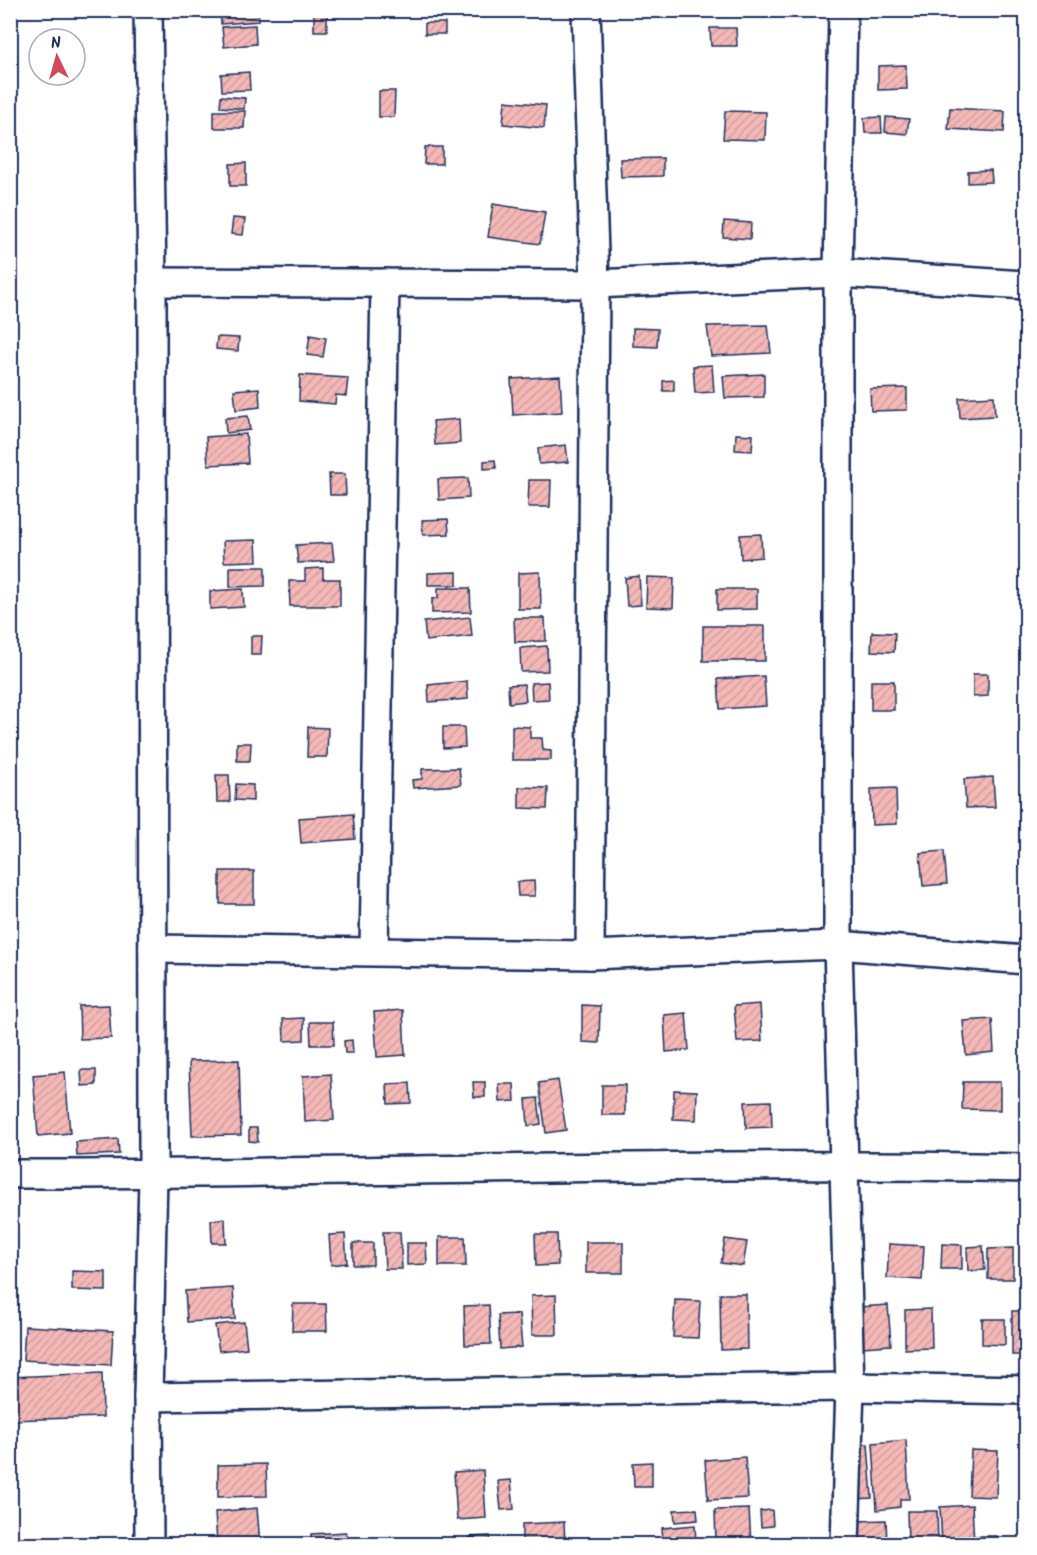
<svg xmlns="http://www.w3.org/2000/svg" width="1037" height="1555" font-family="Kalam,sans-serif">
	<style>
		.building { fill: url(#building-hatch); stroke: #1b2f5e; stroke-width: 1.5 }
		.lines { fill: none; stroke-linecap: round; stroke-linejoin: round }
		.minor-casing { stroke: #1b2f5e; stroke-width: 32 }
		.minor { stroke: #fff; stroke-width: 27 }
	</style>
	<defs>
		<pattern id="building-hatch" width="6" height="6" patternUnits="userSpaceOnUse" patternTransform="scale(1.5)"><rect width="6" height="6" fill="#f4b8b6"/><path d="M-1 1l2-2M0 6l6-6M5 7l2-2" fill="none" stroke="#d19e9f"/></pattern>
	</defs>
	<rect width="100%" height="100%" fill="#fff"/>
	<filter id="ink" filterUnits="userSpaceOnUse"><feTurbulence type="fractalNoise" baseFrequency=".0167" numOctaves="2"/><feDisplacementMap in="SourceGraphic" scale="12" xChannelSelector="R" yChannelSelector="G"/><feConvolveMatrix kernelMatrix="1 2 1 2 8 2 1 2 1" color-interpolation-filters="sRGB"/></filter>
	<g filter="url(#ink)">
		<g class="building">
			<polygon points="220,10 258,10 259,21 221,24"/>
			<rect x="314" y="10" width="13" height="21"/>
			<rect x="425" y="23" width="20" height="11"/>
			<polygon points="255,25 256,44 224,47 222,27"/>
			<polygon points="710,28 736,28 737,46 711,46"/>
			<polygon points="906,65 907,89 878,90 878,66"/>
			<polygon points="249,72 250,90 222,91 221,74"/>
			<polygon points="379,91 395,91 394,117 379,117"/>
			<polygon points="221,96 245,98 244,109 220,107"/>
			<polygon points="505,101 546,105 544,128 503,124"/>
			<polygon points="950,108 1005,111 1004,132 948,129"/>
			<polygon points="214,111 245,111 244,128 214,128"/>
			<polygon points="725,111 766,112 765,140 723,139"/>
			<polygon points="881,117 882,133 865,133 864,118"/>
			<polygon points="886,117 909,119 907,134 885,132"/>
			<polygon points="425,147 442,147 442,164 424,164"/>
			<polygon points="663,158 663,176 621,177 620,159"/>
			<polygon points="246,163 246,186 230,186 230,164"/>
			<polygon points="991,170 992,182 968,183 968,171"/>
			<polygon points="493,204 545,212 540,244 488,237"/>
			<polygon points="233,218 245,219 243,235 231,234"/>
			<polygon points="724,221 751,223 750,239 723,237"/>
			<polygon points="768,325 771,353 711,356 707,326"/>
			<polygon points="633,328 658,329 657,347 633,346"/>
			<polygon points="310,335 326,338 323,357 307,355"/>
			<polygon points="217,337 239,338 238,351 216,349"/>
			<polygon points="712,365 714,392 695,393 693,366"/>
			<polygon points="764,374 764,397 725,398 723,376"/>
			<polygon points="300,375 348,378 346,396 336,395 335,404 299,401"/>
			<polygon points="560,376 562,412 513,415 511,379"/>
			<polygon points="674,380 674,391 663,391 663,381"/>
			<polygon points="259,388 260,407 236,410 234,390"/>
			<polygon points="907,388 907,410 871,411 870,389"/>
			<polygon points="994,396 995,416 960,418 959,398"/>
			<polygon points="248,416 250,430 226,433 225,418"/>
			<polygon points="459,419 460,443 435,445 433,421"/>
			<polygon points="246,434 248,463 208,465 206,437"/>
			<polygon points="736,434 753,435 752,451 735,450"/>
			<polygon points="566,445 568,462 539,464 538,448"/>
			<polygon points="495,460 496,468 484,469 484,461"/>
			<polygon points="329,474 345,474 346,495 330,495"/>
			<polygon points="468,478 469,498 439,500 438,479"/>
			<polygon points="529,480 551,480 550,507 528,507"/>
			<polygon points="448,519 449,534 423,535 422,520"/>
			<polygon points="761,534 762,557 741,559 740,535"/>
			<polygon points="256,540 257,561 224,562 223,541"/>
			<polygon points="332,543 334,561 298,563 296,545"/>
			<polygon points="230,567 265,567 265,586 230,587"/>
			<polygon points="323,568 323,579 340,579 340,606 290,606 289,581 305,581 305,569"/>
			<polygon points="457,572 457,585 428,585 428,573"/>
			<polygon points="540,572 541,609 518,609 518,573"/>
			<polygon points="639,576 641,605 627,606 625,578"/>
			<polygon points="647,577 674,578 673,608 646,607"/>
			<polygon points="438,588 470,588 471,612 432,613 432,599 438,598"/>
			<polygon points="243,589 244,607 210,609 210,591"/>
			<polygon points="717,589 757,589 757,609 717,610"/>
			<polygon points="470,617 472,636 426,641 424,622"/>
			<polygon points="514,618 545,618 546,641 515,642"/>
			<rect x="703" y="626" width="62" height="35"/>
			<polygon points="872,632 895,633 894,652 871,651"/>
			<polygon points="251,636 262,636 261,655 251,655"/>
			<polygon points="547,646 548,671 521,672 520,648"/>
			<polygon points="973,674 988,674 988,696 973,697"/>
			<polygon points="764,676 766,706 720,709 718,679"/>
			<polygon points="467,681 468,699 429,702 428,685"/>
			<rect x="871" y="681" width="23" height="29"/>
			<polygon points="548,682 549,699 532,700 531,683"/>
			<polygon points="524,684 526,701 509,703 508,685"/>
			<polygon points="512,726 530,727 530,738 542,738 543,750 551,751 551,760 512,760"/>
			<polygon points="308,727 328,728 327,757 307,757"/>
			<polygon points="443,727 464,727 465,747 443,748"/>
			<polygon points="237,743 251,743 250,761 237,761"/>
			<polygon points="459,768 461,785 413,788 412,780 422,779 422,769"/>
			<polygon points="216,775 229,775 230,802 217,802"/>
			<polygon points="993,777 995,807 966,808 964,779"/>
			<polygon points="236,784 253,785 253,801 235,800"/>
			<polygon points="519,787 548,788 547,809 519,808"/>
			<polygon points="896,788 897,824 872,825 871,789"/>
			<polygon points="353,814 355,839 301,843 299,818"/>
			<polygon points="944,851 947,884 923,886 920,853"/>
			<rect x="220" y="871" width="34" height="33"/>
			<polygon points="534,881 535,896 518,896 517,882"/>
			<polygon points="760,1004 762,1041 737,1042 734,1006"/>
			<polygon points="109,1005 111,1038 80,1039 79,1006"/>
			<polygon points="582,1005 600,1006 599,1043 582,1042"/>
			<polygon points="403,1010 405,1055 377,1057 374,1012"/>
			<polygon points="686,1013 689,1050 666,1052 664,1015"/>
			<polygon points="304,1018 304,1040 284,1041 283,1019"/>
			<polygon points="992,1019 994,1052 966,1055 963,1021"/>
			<polygon points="310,1022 333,1022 334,1045 311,1045"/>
			<polygon points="352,1040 353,1053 345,1053 344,1041"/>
			<polygon points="239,1060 241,1135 192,1136 189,1061"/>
			<polygon points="81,1070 96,1070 96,1085 82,1086"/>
			<polygon points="65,1072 70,1133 38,1136 33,1075"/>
			<polygon points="331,1074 334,1120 305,1122 303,1076"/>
			<polygon points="558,1080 566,1130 546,1133 539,1083"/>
			<polygon points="473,1082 485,1082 485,1097 474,1097"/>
			<polygon points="963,1082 1000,1082 1000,1110 962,1109"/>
			<polygon points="410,1083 411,1103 388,1104 387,1084"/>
			<polygon points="499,1084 514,1084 515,1101 500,1102"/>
			<rect x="602" y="1085" width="23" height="30"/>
			<polygon points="674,1090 697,1091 696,1120 673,1119"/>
			<polygon points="538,1098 541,1124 528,1126 526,1099"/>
			<polygon points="771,1101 772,1127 746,1128 745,1102"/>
			<polygon points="249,1128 257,1128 258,1142 249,1141"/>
			<polygon points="118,1139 119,1154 77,1156 76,1142"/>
			<polygon points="225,1219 226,1243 212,1243 211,1220"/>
			<polygon points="383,1232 400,1232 402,1269 385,1269"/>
			<polygon points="345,1234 347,1263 331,1265 329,1235"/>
			<polygon points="535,1234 557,1234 558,1265 536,1266"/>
			<polygon points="439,1237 465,1237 466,1266 439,1266"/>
			<polygon points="725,1239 747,1242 743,1266 721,1263"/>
			<rect x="586" y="1242" width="37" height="31"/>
			<rect x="353" y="1243" width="20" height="22"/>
			<polygon points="407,1243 426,1243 427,1264 407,1265"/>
			<polygon points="889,1244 924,1246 922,1280 887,1278"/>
			<polygon points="942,1244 962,1245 962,1269 941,1269"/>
			<polygon points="983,1246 985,1270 968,1271 967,1247"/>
			<polygon points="1013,1248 1013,1279 988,1279 988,1249"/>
			<polygon points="72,1271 106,1272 106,1291 72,1290"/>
			<polygon points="233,1288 235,1319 187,1322 185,1291"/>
			<polygon points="720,1294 746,1294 747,1349 721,1350"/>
			<polygon points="556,1295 557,1335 532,1335 531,1296"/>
			<polygon points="675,1300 700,1301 698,1338 673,1337"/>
			<polygon points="293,1304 326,1304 327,1331 292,1331"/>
			<polygon points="489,1305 491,1344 465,1345 464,1306"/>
			<polygon points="888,1305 891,1345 862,1347 859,1307"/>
			<polygon points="931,1309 932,1348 905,1349 905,1310"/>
			<rect x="1012" y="1311" width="14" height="44"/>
			<polygon points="519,1314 522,1347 500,1349 498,1315"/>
			<polygon points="982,1319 1005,1319 1005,1345 982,1344"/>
			<polygon points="244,1322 247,1348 219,1351 215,1325"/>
			<polygon points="25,1326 113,1331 111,1365 23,1360"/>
			<polygon points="102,1373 103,1417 10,1420 10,1377"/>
			<polygon points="906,1440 909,1499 900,1499 900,1507 877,1510 873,1443"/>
			<polygon points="868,1444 872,1498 855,1499 851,1445"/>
			<polygon points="971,1450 998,1451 996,1497 969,1496"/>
			<polygon points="745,1457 748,1498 708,1500 705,1460"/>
			<polygon points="652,1462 652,1487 634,1487 633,1463"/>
			<polygon points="266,1464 267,1496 218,1497 218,1465"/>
			<polygon points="483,1470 486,1518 457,1520 454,1472"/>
			<polygon points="511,1480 514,1509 501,1510 498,1481"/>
			<polygon points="972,1505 974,1544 942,1544 940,1507"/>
			<polygon points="257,1508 260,1544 217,1544 215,1512"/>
			<polygon points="697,1509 698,1520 675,1522 674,1510"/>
			<polygon points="749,1509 751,1544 716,1544 715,1510"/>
			<polygon points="772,1510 773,1526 761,1527 760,1511"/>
			<polygon points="907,1511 937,1511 938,1544 908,1544"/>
			<polygon points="886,1520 887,1544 857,1544 856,1521"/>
			<polygon points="564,1522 565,1544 522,1544 522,1524"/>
			<polygon points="695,1525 696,1544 663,1544 662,1528"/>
			<polygon points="346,1532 347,1544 311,1544 311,1534"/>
			<polygon points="490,1536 491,1544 470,1544 470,1537"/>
			<polygon points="976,1536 997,1536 997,1544 977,1544"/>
		</g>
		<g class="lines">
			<g class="minor-casing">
				<g id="minor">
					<polyline points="148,10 152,282 153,1175 148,1397 149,1544"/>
					<polyline points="586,10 595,284 590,955"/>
					<polyline points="843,10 838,273 838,945 850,1387 845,1544"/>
					<polyline points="152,282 595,284 838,273 1026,285"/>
					<polyline points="153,949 590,955 838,945 1026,960"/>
					<polyline points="374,951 385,283"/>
					<path d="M10,1174c339,1 678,-14 1016,-6"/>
					<polyline points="148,1397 850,1387 1026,1390"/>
				</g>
			</g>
			<use href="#minor" class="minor"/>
		</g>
	</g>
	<rect width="1037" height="1555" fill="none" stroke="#fff" stroke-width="36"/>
	<rect x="18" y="18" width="1001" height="1519" fill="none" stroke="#1b2f5e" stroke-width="2" filter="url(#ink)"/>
	<g transform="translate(57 57) rotate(355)"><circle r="28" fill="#ffffff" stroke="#a4acbf" stroke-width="1.5"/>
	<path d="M0-4.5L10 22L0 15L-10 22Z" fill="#d1495b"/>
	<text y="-9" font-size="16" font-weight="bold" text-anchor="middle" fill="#1b2f5e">N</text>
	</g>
</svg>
